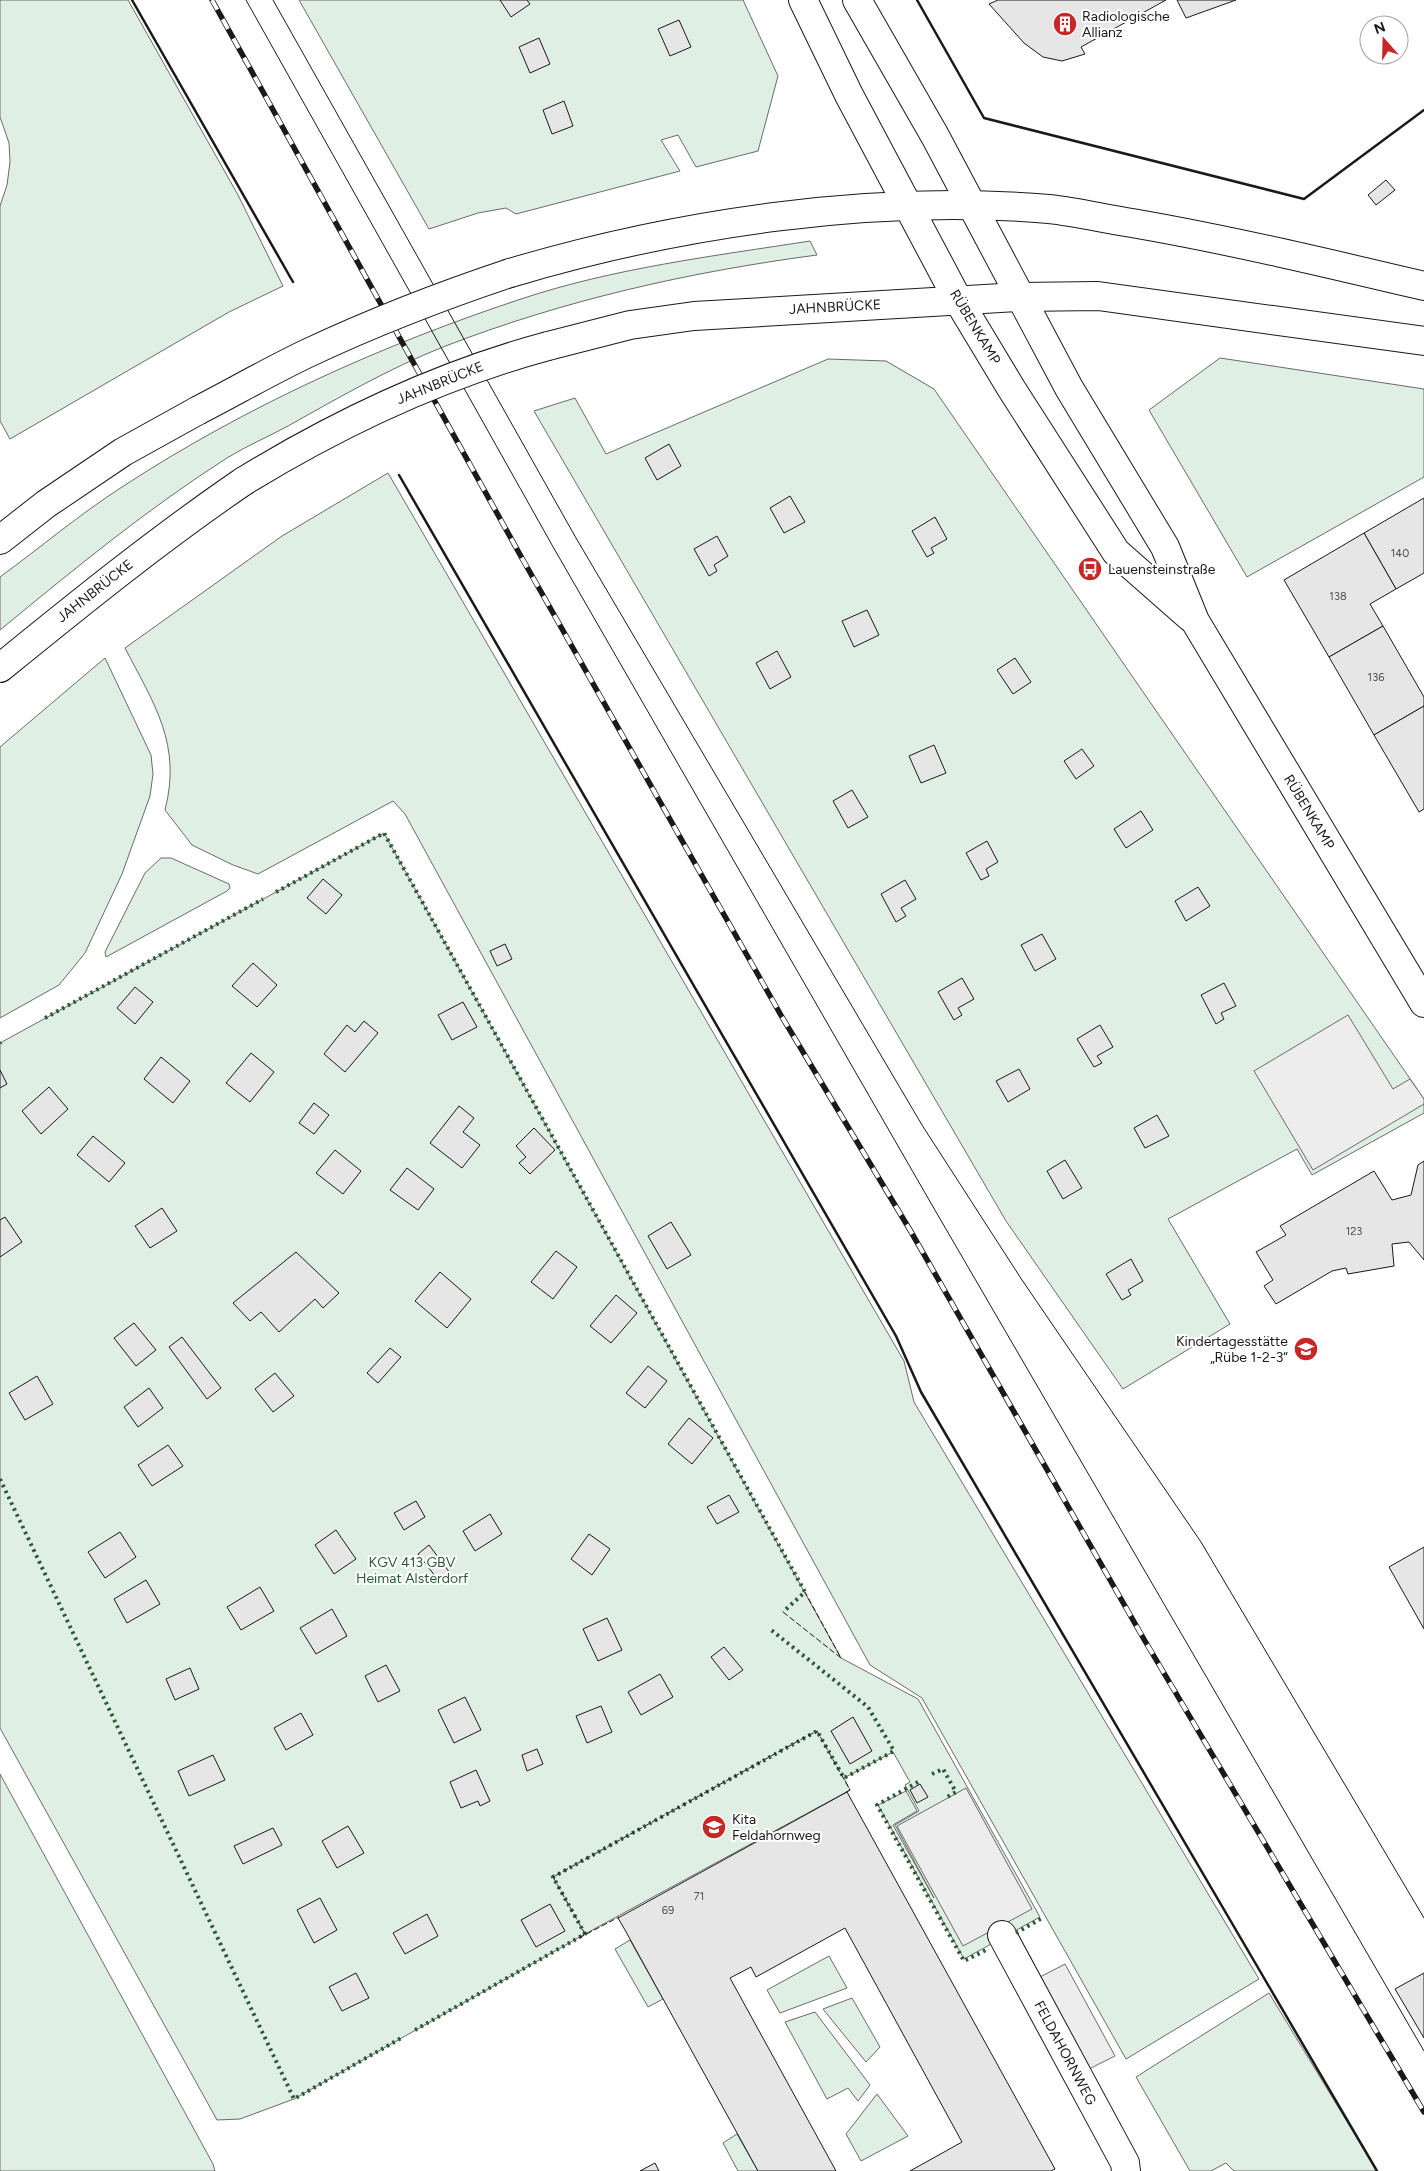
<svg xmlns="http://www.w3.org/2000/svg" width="1424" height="2171" font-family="Figtree,sans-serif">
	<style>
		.green { fill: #e0efe3; stroke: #6a6a6a }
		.parking { fill: #ededed; stroke: #6a6a6a }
		.building { fill: #e6e6e6; stroke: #1a1a1a }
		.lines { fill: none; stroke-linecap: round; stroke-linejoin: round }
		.minor-casing { stroke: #1a1a1a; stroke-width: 30 }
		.major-casing { stroke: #1a1a1a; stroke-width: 30 }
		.minor { stroke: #fff; stroke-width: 28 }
		.major { stroke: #fff; stroke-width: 28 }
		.tram { stroke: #1a1a1a; stroke-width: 1 }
		.rail-casing { stroke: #1a1a1a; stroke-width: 5.5 }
		.rail { stroke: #fff; stroke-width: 4; stroke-dasharray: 11; stroke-linecap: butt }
		.major-bridge-casing { stroke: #1a1a1a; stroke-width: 30; stroke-linecap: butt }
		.major-bridge { stroke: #fff; stroke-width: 28 }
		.hedge { stroke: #2b5a34; stroke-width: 4; stroke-dasharray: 2.5 4; stroke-linecap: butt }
		.fence { stroke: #1a1a1a; stroke-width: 1; stroke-dasharray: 6 2.5; stroke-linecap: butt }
		.wall { stroke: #1a1a1a; stroke-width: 2.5 }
		.labels { text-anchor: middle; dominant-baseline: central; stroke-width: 4; stroke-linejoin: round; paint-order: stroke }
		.number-label { font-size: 11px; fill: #4d4d4d }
		.poi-label { font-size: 14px; fill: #1a1a1a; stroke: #fff; text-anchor: start }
		.street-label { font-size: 14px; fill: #1a1a1a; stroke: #fff }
		.park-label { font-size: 14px; fill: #2b5a34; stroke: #fff }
	</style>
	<rect width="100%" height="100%" fill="#fff"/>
	<g class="green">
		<polygon points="0,0 128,0 238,195 283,286 229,312 10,439 0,421 0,206 7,185 10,162 9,143 0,117"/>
		<polygon points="299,0 743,0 778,76 758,151 696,167 678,135 661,140 680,171 516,214 506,208 478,213 429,229"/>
		<path d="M810,241l7,14c-128,17 -253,45 -374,92 -53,21 -105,51 -155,79 -20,11 -42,20 -61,32 -80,51 -154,112 -227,172v-53c41,-30 80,-63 122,-90 124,-81 260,-142 399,-188 93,-31 193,-43 289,-58z"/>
		<polygon points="1220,358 1424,389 1424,477 1247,577 1149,410"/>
		<polygon points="828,359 886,361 934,389 1424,1099 1424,1113 1312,1175 1297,1149 1168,1219 1230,1324 1123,1389 1006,1221 534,411 575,398 606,454"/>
		<path d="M388,473l516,888 10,41 345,577 -133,80 -204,-361 -52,-33 -465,-851 -12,-13 -135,73 -25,-9 -41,-20 -27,-35c17,-66 -11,-106 -40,-162l157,-112z"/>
		<polygon points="105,658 151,755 153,774 150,796 122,874 85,953 59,985 0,1018 0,747"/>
		<polygon points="384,833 841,1658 918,1699 1040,1917 964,1959 878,1805 906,1791 917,1811 893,1825 934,1898 895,1825 919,1811 905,1785 910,1782 893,1752 844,1778 850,1790 585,1934 294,2099 240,2119 217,2120 0,1728 0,1043"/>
		<polygon points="161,858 171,858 229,884 230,888 227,891 106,957 105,952 145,873"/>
		<polygon points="0,1774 213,2164 215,2171 0,2171"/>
		<polygon points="630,1940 663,1999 648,2007 615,1949"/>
		<polygon points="829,1956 847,1988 780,2013 767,1990"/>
		<polygon points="1269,1993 1377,2171 1234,2171 1226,2163 1211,2171 1190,2171 1136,2077"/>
		<polygon points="852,1998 880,2047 866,2062 823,2009"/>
		<polygon points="815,2012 870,2085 858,2101 848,2088 827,2099 785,2022"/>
		<polygon points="877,2094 908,2136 861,2161 846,2134"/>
		<polygon points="737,2134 758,2171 738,2171 723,2143"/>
	</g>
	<g class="parking">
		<polygon points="1348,1015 1393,1089 1410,1079 1424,1099 1424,1104 1313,1170 1254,1071"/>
		<polygon points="966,1788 1032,1909 963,1946 897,1826"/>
		<polygon points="1065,1964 1115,2056 1089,2069 1040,1977"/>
	</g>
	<g class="building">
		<polygon points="500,0 527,0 530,4 511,17"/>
		<polygon points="998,0 1166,0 1081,47 1085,54 1062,61 1043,57 1024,43 989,4"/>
		<polygon points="1177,0 1236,0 1186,18"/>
		<polygon points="679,20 691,47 670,56 658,29"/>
		<polygon points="539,38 550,64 530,73 519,47"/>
		<polygon points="564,101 573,126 552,134 543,110"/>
		<polygon points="1386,180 1395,190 1376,205 1368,195"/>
		<polygon points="669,444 681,466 657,480 645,458"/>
		<polygon points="790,496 805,522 784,533 770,508"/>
		<polygon points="1424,498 1424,573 1396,589 1364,533"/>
		<polygon points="935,517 947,539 931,548 934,553 927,557 912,531"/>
		<polygon points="1364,533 1396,589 1370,604 1383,626 1329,657 1284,580"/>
		<polygon points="717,536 728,556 714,565 717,571 709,576 694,549"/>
		<polygon points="867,610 879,635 854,647 842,621"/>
		<polygon points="1383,626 1424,697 1424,706 1374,735 1329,657"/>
		<polygon points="777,651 791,677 770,689 756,663"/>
		<polygon points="1015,658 1031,682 1013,694 997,670"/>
		<polygon points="1424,706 1424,809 1419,812 1374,735"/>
		<polygon points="934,745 946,773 921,783 909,756"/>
		<polygon points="1082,749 1094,766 1076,779 1064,761"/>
		<polygon points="852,790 868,817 848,828 833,801"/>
		<polygon points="1141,811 1153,830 1126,848 1114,829"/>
		<polygon points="987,841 998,862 986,869 989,876 981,880 966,853"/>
		<polygon points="323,879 342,895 326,914 307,898"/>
		<polygon points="905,880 916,899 901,908 906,916 896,922 881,894"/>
		<polygon points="1198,887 1210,906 1186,921 1175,901"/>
		<polygon points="1042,934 1056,959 1035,971 1021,945"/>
		<polygon points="505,944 512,959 497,966 490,951"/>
		<polygon points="253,963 277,985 257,1007 232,986"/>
		<polygon points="962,978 974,999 958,1008 962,1015 954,1020 938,992"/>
		<polygon points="1224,983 1236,1006 1221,1013 1224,1019 1216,1024 1201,995"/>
		<polygon points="135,987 153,1002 135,1024 117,1008"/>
		<polygon points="463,1002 477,1027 452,1040 438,1015"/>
		<polygon points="364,1021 378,1033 345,1072 324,1054 347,1025 355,1032"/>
		<polygon points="1100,1025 1113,1047 1097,1056 1102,1063 1094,1067 1077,1039"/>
		<polygon points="251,1053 274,1072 250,1102 226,1083"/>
		<polygon points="161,1057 190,1081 173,1103 144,1079"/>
		<polygon points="1019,1069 1030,1089 1008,1102 996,1081"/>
		<polygon points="0,1070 7,1084 0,1088"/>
		<polygon points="49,1087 68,1109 41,1134 22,1111"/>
		<polygon points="314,1103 329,1115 314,1134 299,1123"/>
		<polygon points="459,1106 474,1118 463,1132 480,1145 462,1168 430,1143"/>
		<polygon points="1157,1115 1169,1136 1145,1148 1134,1128"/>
		<polygon points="534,1128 555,1150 530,1174 519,1163 526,1157 516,1146"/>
		<polygon points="93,1136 125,1163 109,1182 77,1155"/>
		<polygon points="335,1150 361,1171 343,1194 316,1173"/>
		<polygon points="1065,1160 1082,1188 1063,1199 1047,1171"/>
		<polygon points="1424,1161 1424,1260 1409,1242 1392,1244 1394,1266 1348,1274 1346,1268 1332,1271 1276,1304 1264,1286 1273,1280 1256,1252 1286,1235 1280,1226 1374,1171 1392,1200 1411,1195 1418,1165"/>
		<polygon points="407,1168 434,1189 418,1210 390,1190"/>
		<polygon points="162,1208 177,1231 150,1248 135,1226"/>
		<polygon points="5,1217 22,1242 0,1257 0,1220"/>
		<polygon points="671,1222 691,1255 667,1269 648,1236"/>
		<polygon points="556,1251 577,1267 553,1299 531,1282"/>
		<polygon points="296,1252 339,1293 323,1308 315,1299 279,1332 261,1312 250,1321 233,1303"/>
		<polygon points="1131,1259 1143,1281 1128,1290 1131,1295 1122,1300 1106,1274"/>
		<polygon points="440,1272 471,1299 447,1328 415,1301"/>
		<polygon points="616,1295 637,1313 611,1343 590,1326"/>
		<polygon points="134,1323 156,1350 136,1366 114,1338"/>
		<polygon points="182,1337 221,1388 207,1399 169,1347"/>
		<polygon points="390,1348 401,1357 378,1383 367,1373"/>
		<polygon points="648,1366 667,1381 645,1408 626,1393"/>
		<polygon points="275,1373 294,1396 273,1412 255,1389"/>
		<polygon points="37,1376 53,1404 25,1420 9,1393"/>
		<polygon points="149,1388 163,1408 138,1427 124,1407"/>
		<polygon points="689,1418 713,1438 692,1464 668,1444"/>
		<polygon points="168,1445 183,1466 152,1486 138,1465"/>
		<polygon points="729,1495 739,1512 717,1524 707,1507"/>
		<polygon points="416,1501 425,1517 404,1530 394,1513"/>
		<polygon points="490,1514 502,1534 475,1551 463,1531"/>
		<polygon points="336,1530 356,1559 334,1574 315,1545"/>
		<polygon points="120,1532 136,1557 105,1578 88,1552"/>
		<polygon points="589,1534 610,1549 592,1575 571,1559"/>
		<polygon points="429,1545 450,1573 439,1581 418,1554"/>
		<polygon points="1424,1547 1424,1629 1389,1567"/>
		<polygon points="146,1580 160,1604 127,1623 114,1599"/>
		<polygon points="260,1587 274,1611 241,1630 227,1607"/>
		<polygon points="332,1609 347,1636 316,1654 300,1628"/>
		<polygon points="607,1618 622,1650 598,1661 583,1629"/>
		<polygon points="724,1647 743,1670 729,1680 711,1657"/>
		<polygon points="386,1665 400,1691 378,1702 365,1676"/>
		<polygon points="190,1668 199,1689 175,1700 166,1679"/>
		<polygon points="660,1674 673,1697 641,1715 628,1692"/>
		<polygon points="465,1697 481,1730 454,1743 438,1710"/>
		<polygon points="601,1706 612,1732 587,1743 576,1716"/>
		<polygon points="301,1713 313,1735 286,1750 274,1728"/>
		<polygon points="853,1717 872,1751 850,1764 831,1731"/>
		<polygon points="537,1749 543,1764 527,1771 522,1755"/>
		<polygon points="213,1755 225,1780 189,1796 178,1771"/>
		<polygon points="476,1770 490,1801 480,1806 478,1801 461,1808 450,1782"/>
		<polygon points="920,1784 928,1797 917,1803 910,1790"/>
		<polygon points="847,1792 1055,2169 1051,2171 910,2171 962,2142 845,1928 756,1977 751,1967 730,1978 836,2171 758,2171 625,1930 618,1918"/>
		<polygon points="348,1826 364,1853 337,1868 322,1841"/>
		<polygon points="273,1828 282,1845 243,1864 234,1846"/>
		<polygon points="320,1898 337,1930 314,1943 297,1910"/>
		<polygon points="550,1904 565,1931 536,1947 521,1920"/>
		<polygon points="427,1914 438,1936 405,1954 393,1933"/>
		<polygon points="356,1973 369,1998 342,2011 329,1987"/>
		<polygon points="1424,1973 1424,2038 1395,1989"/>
		<polygon points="655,2163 659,2171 640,2171"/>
	</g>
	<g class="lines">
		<g class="minor-casing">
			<g id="minor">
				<polyline points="803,0 849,95 958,300 1011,388 1116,552 1190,617"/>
				<polyline points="857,0 935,136 1069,388 1165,547 1195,621 1424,1003"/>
				<polyline points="1002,1935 1125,2163 1126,2171"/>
			</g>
		</g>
		<g class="major-casing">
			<g id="major">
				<path d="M510,273c168,-50 364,-79 539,-64 28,3 56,10 83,14 98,17 195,40 292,63"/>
				<polyline points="548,346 630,325 694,316 1019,297 1098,296 1424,341"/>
				<polyline points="0,540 46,504 123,452 197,411"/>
				<path d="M0,668c80,-65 159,-129 244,-187"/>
			</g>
		</g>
		<use href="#minor" class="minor"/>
		<use href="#major" class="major"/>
		<g class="tram">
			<polyline points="246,0 552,545 932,1205 1424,2051"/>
			<polyline points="273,0 576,538 922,1125 1022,1280 1201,1542 1424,1918"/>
		</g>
		<g class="rail-casing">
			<polyline id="rail" points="212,0 523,560 782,1017 910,1230 1145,1641 1424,2112"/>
		</g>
		<use href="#rail" class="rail"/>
		<g class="major-bridge-casing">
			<g id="major-bridge">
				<path d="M197,411c37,-19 73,-40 111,-58 66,-31 133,-57 202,-80"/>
				<path d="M244,481c95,-58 196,-106 304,-135"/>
			</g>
		</g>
		<use href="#major-bridge" class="major-bridge"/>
		<g class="hedge">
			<polyline points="276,892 384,833 805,1592 783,1612"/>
			<polyline points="45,1018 263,899"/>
			<polyline points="0,1043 1,1042"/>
			<polyline points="0,1479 294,2099 403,2037"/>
			<polyline points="932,1774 943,1769 956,1792 947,1797"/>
			<polyline points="918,1782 877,1805 964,1961 988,1949"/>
			<polyline points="1016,1933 1044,1917"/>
			<polyline points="415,2030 585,1934 553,1877 817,1731 844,1778 894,1751 868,1707 770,1629"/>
		</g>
		<g class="fence">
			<polyline points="783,1612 841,1658 805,1592"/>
			<polyline points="585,1934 553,1877 800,1740 817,1731 850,1790 845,1793"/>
			<polyline points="579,1938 619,1917"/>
		</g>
		<g class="wall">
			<polyline points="132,0 293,282"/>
			<polyline points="917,0 984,118 1304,199 1424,110"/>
			<polyline points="399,475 896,1336 921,1392 1377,2171"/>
		</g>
	</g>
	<defs>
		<g id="building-disc" transform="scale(1.25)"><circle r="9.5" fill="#c62828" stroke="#fff"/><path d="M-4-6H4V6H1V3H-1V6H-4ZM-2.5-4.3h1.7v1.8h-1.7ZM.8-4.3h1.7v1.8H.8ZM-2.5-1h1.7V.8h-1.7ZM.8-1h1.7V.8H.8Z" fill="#fff"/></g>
		<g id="bus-disc" transform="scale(1.25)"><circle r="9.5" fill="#c62828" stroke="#fff"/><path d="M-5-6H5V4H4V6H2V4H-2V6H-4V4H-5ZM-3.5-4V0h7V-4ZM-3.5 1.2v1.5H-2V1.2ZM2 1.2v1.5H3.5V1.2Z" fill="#fff"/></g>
		<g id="school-disc" transform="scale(1.25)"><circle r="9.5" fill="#c62828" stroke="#fff"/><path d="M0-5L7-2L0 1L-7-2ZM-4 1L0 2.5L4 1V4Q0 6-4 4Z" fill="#fff"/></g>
	</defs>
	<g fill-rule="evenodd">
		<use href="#building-disc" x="1065" y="24"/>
		<use href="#bus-disc" x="1090" y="569"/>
		<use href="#school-disc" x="1306" y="1349"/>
		<use href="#school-disc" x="714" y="1827"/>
	</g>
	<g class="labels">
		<g class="number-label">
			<text x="1400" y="553">140</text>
			<text x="1338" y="596">138</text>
			<text x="1376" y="677">136</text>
			<text x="1354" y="1231">123</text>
			<text x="699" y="1896">71</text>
			<text x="668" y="1910">69</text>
		</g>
		<g class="poi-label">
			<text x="1082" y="16">Radiologische<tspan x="1082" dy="16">Allianz</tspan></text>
			<text x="1108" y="569">Lauensteinstraße</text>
			<text x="1288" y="1341" text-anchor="end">Kindertagesstätte<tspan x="1288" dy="16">„Rübe 1-2-3“</tspan></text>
			<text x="732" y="1819">Kita<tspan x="732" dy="16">Feldahornweg</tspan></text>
		</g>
		<g class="street-label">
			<text transform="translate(835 307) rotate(-3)">JAHNBRÜCKE</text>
			<text transform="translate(975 327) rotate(59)">RÜBENKAMP</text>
			<text transform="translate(440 383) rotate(-22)">JAHNBRÜCKE</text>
			<text transform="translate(95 591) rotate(-38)">JAHNBRÜCKE</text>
			<text transform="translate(1309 812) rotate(59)">RÜBENKAMP</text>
			<text transform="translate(1065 2053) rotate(62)">FELDAHORNWEG</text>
		</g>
		<g class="park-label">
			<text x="412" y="1562">KGV 413 GBV<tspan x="412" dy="16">Heimat Alsterdorf</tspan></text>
		</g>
	</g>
	<g transform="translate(1384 40) rotate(340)"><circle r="24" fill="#ffffff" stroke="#a3a3a3"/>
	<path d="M0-4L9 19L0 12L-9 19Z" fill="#c62828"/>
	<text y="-8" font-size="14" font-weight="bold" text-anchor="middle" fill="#1a1a1a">N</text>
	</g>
</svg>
